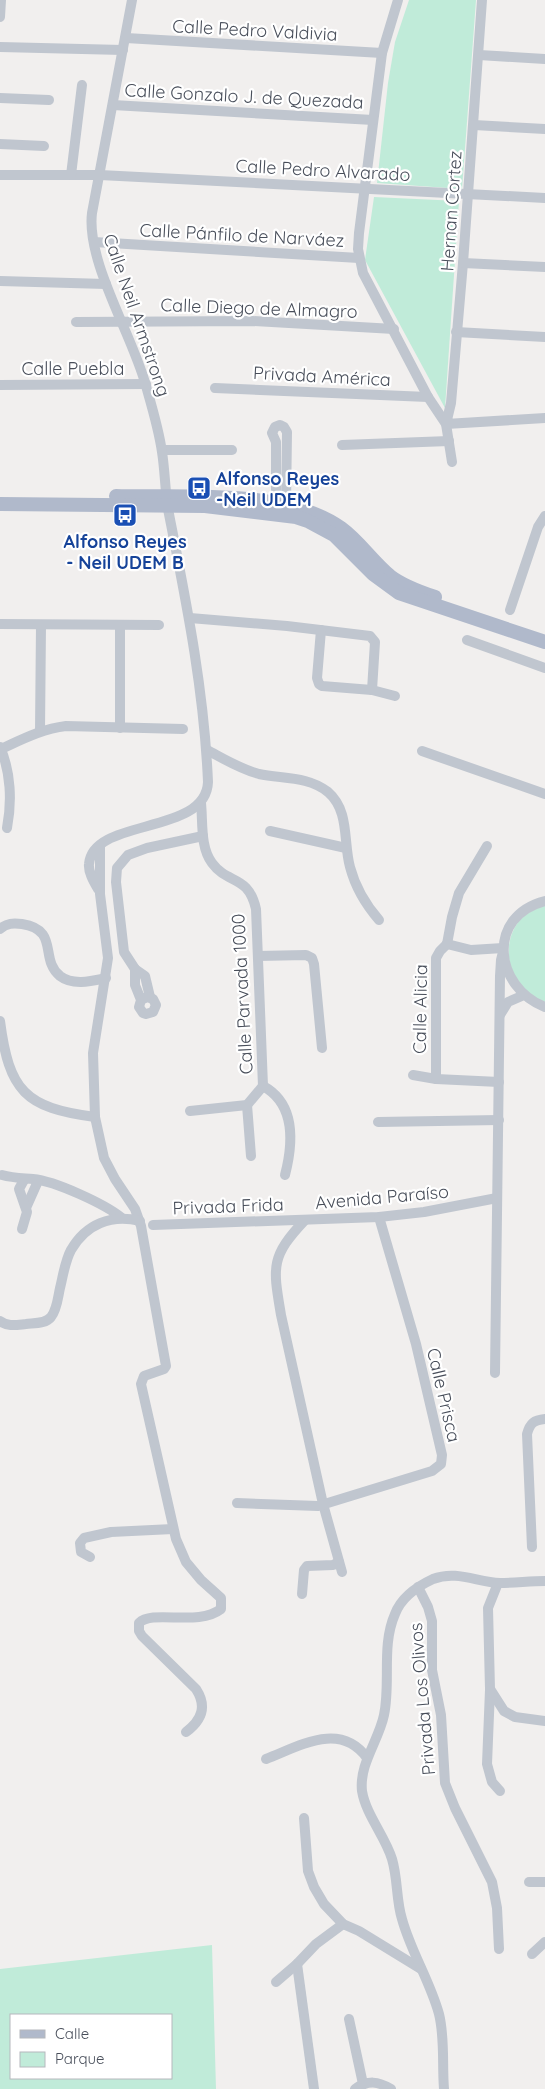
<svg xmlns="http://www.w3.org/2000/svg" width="545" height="2089" font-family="Quicksand,sans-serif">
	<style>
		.green { fill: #c0ebd9; fill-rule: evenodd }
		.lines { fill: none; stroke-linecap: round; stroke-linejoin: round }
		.minor { stroke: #c0c6cf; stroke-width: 10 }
		.major { stroke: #b0b9cb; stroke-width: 14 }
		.labels { text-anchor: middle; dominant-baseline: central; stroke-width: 4.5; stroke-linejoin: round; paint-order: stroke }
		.street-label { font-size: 18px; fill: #484e5a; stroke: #fff }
		.transit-label { font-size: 18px; font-weight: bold; fill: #164399; stroke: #fff; text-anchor: start }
	</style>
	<rect width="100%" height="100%" fill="#f1efee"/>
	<g class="green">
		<polygon points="409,0 476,0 462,189 377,183 388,83 395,42"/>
		<polygon points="374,197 459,201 445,408 365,260"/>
		<path d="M545,905v97c-33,-11 -48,-52 -26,-81 7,-8 16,-12 26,-16z"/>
		<path d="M212,1945l4,144h-216v-120zM11,2015h160v63h-160z"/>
	</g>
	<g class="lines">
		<g class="minor">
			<polyline points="398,0 382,53 359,233 358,249 363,273 428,397 446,424 452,462"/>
			<polyline points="482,0 463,263 451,403 446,424 545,418"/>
			<polyline points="0,17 1,0"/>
			<polyline points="126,38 382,53"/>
			<polyline points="0,47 123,50"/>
			<polyline points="479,55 545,59"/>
			<polyline points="0,98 49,100"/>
			<polyline points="113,105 373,120"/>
			<polyline points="474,125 545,129"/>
			<polyline points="0,144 44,146"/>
			<polyline points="0,175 100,175 545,198"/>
			<polyline points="71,175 82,85"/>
			<polyline points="94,242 359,258"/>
			<polyline points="463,263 545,267"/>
			<polyline points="0,281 106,284"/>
			<polyline points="76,322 252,321 394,329"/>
			<polyline points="456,332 545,337"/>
			<polyline points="0,385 146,384"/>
			<polyline points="215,388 428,397"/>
			<polyline points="342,445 449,441"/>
			<polyline points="162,450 232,450"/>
			<polyline points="276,504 276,442 272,433 275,427 280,425 284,427 287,432 286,505"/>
			<polyline points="510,610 538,527 545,516"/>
			<polyline points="190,618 287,626 370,636 375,642 372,690"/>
			<polyline points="0,624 159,625"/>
			<polyline points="120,626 120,728"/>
			<polyline points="321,630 317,678 319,684 322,686 372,690 395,696"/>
			<polyline points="467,640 545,668"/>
			<polyline points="40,731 41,625"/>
			<path d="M0,747c11,25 12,55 7,81"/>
			<path d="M1,749c22,-10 41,-20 65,-23l117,3"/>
			<path d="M207,750c17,9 33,19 52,24 23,5 49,2 69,18 22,19 15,50 22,75 5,19 16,38 29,53"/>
			<polyline points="422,751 545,794"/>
			<path d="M201,803c2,19 -1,44 11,60 16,22 36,11 44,46l7,177"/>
			<polyline points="270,831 346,848"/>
			<path d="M100,846v48l8,64 -15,95 2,64 9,41 11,21 20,30 6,17 25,140 -2,3 -20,7 -3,8 35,155 10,23 15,18 20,18v11c-23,18 -68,0 -82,14v8l3,5 54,53c11,17 6,31 -10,43"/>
			<path d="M98,889c-4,-7 -10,-17 -9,-25 4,-47 117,-28 119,-82 -4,-94 -22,-181 -40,-273 -3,-19 -3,-38 -6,-57 -3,-22 -10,-45 -16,-66 -13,-50 -60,-124 -54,-173l40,-213"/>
			<path d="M545,901c-59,15 -51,86 0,106"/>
			<path d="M0,929c7,-6 13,-6 22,-5 38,6 17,35 38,52 13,10 32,5 46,2"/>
			<polyline points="447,944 452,917 459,893 487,846"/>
			<polyline points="447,944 471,950 503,948"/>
			<polyline points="258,956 306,955 312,958 314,964 322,1048"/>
			<polyline points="135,969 145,976 150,997"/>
			<polyline points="141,1000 147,997 153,999 156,1005 153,1012 146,1014 143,1013 139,1007 141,1000 135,985 135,969 124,952 116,882 117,868 128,855 147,848 203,836"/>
			<polyline points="500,1015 508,1002 524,995"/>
			<path d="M0,1021c9,70 25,87 95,96"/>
			<polyline points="413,1075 436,1079 499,1082"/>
			<polyline points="436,1079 436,958 440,951 447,944"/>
			<path d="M263,1086c33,18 30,58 22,89"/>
			<polyline points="247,1105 251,1156"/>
			<polyline points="190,1111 247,1105 263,1086"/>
			<polyline points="378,1122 499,1120"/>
			<path d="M2,1175c11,3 20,3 31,4 22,2 72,25 89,39"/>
			<polyline points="26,1208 38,1181"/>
			<path d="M305,1220c-35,37 -32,47 -24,95l42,189 19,68"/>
			<polyline points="153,1225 379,1217 424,1212 497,1198"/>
			<polyline points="22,1229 27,1212 19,1189 24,1180"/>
			<path d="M0,1321c8,6 16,4 26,3 7,-1 20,0 25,-7 6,-7 7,-20 9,-29 3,-12 5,-27 11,-38 15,-26 40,-36 69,-29"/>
			<polyline points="495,1373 500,976 501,960 503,952"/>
			<polyline points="237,1503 318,1506 432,1471 441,1464 442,1455 416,1344 379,1217"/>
			<path d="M532,1547l-5,-113c3,-11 7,-14 18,-15"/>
			<polyline points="90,1557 81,1552 80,1543 84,1538 111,1532 173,1529"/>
			<polyline points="498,1583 488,1608 490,1689 504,1711 515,1717 545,1721"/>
			<polyline points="418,1587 428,1607 432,1621 432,1670 441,1715 445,1783 455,1808 492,1882 497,1908 499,1949"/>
			<polyline points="302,1594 304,1570 307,1566 333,1565 339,1562"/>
			<polyline points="490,1690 487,1764 492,1782 500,1791"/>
			<path d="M266,1759c34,-13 74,-38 101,-1"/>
			<polyline points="304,1818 308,1871 314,1887 324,1904 343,1924 359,1931 421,1969"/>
			<polyline points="529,1882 545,1882"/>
			<polyline points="532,1954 545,1942"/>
			<polyline points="297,1964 314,2089"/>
			<polyline points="276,1982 297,1964 316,1944 343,1924"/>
			<polyline points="349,2019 363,2084"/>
			<path d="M355,2089c13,-9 23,-8 36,0"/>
			<path d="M444,2089c-2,-25 1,-51 -5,-75 -9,-33 -28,-62 -37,-95 -6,-19 -4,-40 -10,-60 -7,-23 -26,-44 -30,-68 -3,-27 17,-51 22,-76 7,-33 -3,-69 11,-101 6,-16 23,-28 38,-35 23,-9 44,3 67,4 15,0 30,-2 45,-2"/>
		</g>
		<g class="major">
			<path d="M116,496c66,2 169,-8 225,32 18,13 31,33 49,48 13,10 30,16 45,21"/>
			<polyline points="0,504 205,506 296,517 308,521 334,535 373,574 399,593 545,642"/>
		</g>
	</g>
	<defs>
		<g id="bus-square" transform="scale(1.25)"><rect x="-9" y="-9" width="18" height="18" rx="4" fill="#1a4fb4" stroke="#fff"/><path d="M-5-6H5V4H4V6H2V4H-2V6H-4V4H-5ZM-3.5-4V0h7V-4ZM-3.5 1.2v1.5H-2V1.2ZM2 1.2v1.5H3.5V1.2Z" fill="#fff"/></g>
	</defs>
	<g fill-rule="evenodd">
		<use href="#bus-square" x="199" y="488"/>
		<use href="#bus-square" x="125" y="515"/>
	</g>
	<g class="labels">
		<g class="street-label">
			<text transform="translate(255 30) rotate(3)">Calle Pedro Valdivia</text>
			<text transform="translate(244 96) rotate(3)">Calle Gonzalo J. de Quezada</text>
			<text transform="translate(323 170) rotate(3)">Calle Pedro Alvarado</text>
			<text transform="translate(451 211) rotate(-86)">Hernan Cortez</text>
			<text transform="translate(242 235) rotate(3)">Calle Pánfilo de Narváez</text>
			<text transform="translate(259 308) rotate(2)">Calle Diego de Almagro</text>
			<text transform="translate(137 315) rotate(71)">Calle Neil Armstrong</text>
			<text x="73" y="368">Calle Puebla</text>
			<text transform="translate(322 376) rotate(3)">Privada América</text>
			<text transform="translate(242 994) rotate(-93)">Calle Parvada 1000</text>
			<text transform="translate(420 1009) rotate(-89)">Calle Alicia</text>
			<text transform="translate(382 1197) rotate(-5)">Avenida Paraíso</text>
			<text transform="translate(228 1206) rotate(-2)">Privada Frida</text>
			<text transform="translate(444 1395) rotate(77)">Calle Prisca</text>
			<text transform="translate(422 1699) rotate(-95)">Privada Los Olivos</text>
		</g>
		<g class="transit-label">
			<text x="216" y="478">Alfonso Reyes<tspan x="216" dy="21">-Neil UDEM</tspan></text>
			<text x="125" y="541" text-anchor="middle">Alfonso Reyes<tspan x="125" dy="21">- Neil UDEM B</tspan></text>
		</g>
	</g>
	<rect x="10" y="2014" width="162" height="65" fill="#ffffff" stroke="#b6b8bd"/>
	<rect x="20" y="2030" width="25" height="8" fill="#b0b9cb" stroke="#b6b8bd"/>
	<text x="55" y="2039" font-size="15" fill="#484e5a">Calle</text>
	<rect x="20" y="2052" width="25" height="15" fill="#c0ebd9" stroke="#b6b8bd"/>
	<text x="55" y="2064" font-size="15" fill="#484e5a">Parque</text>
</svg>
